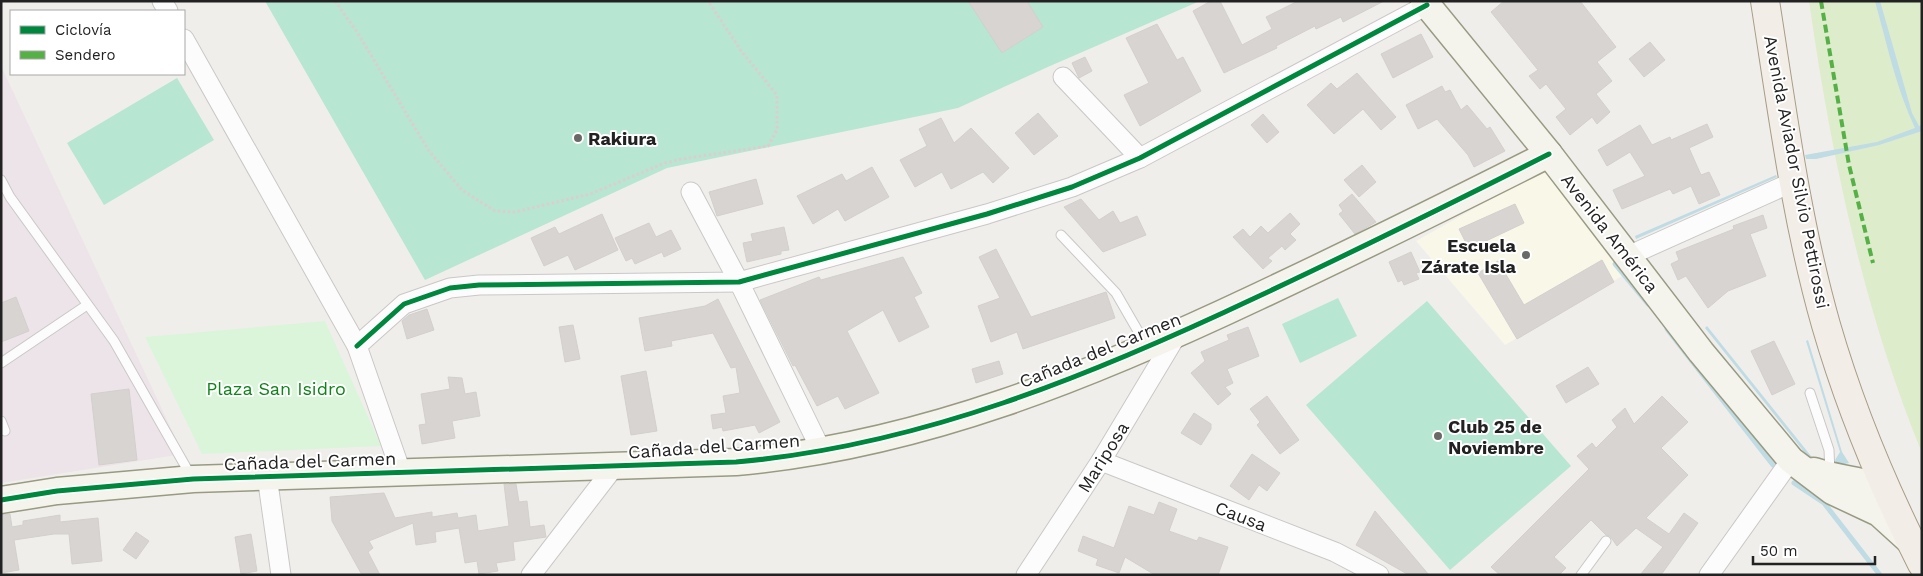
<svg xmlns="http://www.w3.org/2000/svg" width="1923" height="576" font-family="'Work Sans',sans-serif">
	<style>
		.industrial { fill: #ede4e9 }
		.education { fill: #f8f7e8 }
		.grass { fill: #ddeccb }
		.park { fill: #daf5da }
		.pitch { fill: #b7e6d2 }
		.water { fill: #bfdbe3 }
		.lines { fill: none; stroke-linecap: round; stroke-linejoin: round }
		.stream { stroke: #bfdbe3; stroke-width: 5 }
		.building { fill: #d7d4d2; stroke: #d3d0cc }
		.lane-casing { stroke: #c9c8c7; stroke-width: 11 }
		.street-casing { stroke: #c9c8c7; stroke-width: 21 }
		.secondary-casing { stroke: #999a82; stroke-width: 29 }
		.primary-casing { stroke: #a79c86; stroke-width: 30 }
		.path { stroke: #dccecd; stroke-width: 3; stroke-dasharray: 2.5 2.5; stroke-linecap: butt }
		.lane { stroke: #fdfcfc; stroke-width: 9 }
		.street { stroke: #fdfcfc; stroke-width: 19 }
		.secondary { stroke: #f4f4ed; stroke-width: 26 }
		.primary { stroke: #f3ede7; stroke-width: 28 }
		.quiet { stroke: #55b145; stroke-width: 4; stroke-dasharray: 8 4; stroke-linecap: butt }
		.cycleway-casing { stroke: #fff; stroke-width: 8 }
		.cycleway { stroke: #00873e; stroke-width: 5 }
		.poi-dot { fill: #6a6968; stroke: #fff; stroke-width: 2 }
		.labels { text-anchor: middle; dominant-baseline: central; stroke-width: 4; stroke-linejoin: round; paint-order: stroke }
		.poi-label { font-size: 18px; font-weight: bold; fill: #222; stroke: #fff; text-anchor: start }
		.street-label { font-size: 18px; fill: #222; stroke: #fff }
		.park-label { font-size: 18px; fill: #0c8416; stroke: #fff }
	</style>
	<rect width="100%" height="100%" fill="#f0eeeb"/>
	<polygon class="industrial" points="1,66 183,454 1,483"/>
	<polygon class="education" points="1554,164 1634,269 1505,345 1416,241"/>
	<path class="grass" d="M1809,1h113v452c-59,-144 -91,-298 -113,-452z"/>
	<polygon class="park" points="325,321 381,446 202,454 145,337"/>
	<g class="pitch">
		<polygon points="265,1 1200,1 1050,66 958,108 667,168 425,280"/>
		<polygon points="177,78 214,140 104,205 67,143"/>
		<polygon points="1338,298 1357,336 1300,363 1282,324"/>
		<polygon points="1427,301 1571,466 1450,570 1306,405"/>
	</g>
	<g class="water">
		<path d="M1875,1h5l32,112 7,13 3,-1v6l-43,14 -63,14h-10l-1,-4 72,-13 38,-14c-19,-40 -28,-84 -40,-127z"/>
		<polygon points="1776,175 1777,177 1636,239 1635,236"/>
		<polygon points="1707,326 1811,456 1821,460 1812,460 1809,458 1705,328"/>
		<polygon points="1808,340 1842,452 1849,463 1838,466 1835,460 1840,452 1806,341"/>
	</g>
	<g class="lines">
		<g class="stream">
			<polyline points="1615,264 1648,304"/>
			<polyline points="1667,329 1773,465"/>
			<polyline points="1794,483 1824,503 1880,575"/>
		</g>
	</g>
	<g class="building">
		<polygon points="968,1 1027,1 1043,27 1002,53"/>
		<polygon points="1211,1 1220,1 1242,45 1272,29 1266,17 1298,1 1384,1 1343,22 1341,17 1316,29 1315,26 1276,46 1277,48 1224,73 1193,11"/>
		<polygon points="1504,1 1580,1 1616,47 1597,62 1612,81 1596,94 1610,112 1597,124 1592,117 1570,135 1556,117 1566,109 1546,84 1540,89 1529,76 1538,70 1491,12"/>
		<polygon points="1157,24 1177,60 1183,57 1201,91 1140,126 1124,95 1149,83 1126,38"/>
		<polygon points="1421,34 1433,57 1393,78 1381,54"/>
		<polygon points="1650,42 1665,60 1644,77 1629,59"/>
		<polygon points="1085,57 1092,71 1079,78 1072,63"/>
		<polygon points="1357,73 1396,117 1381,130 1363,109 1334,134 1307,105 1331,83 1337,89"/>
		<polygon points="1442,86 1445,92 1450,90 1461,110 1467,105 1487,129 1490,127 1505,151 1474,167 1468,155 1437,119 1418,129 1406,105"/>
		<polygon points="1038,113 1058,136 1034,155 1015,133"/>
		<polygon points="1263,114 1279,132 1267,143 1251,125"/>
		<polygon points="941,118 954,143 971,128 1009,168 993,183 983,172 951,189 942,172 915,187 900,160 927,146 919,129"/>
		<polygon points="1707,124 1713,137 1689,148 1701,175 1709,172 1720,195 1699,204 1691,186 1673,194 1670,189 1622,209 1613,190 1645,176 1630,152 1607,166 1598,150 1640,125 1652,145 1670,137 1671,140"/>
		<polygon points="1362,165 1376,182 1359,197 1344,180"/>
		<polygon points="872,167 889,197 845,221 838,209 813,224 797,196 842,174 846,181"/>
		<polygon points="756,179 763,204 717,216 709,192"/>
		<polygon points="1352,194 1376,222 1355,234 1339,214 1343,211 1339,205"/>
		<polygon points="1081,199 1099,220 1113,211 1120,223 1137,216 1146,235 1103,252 1064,207"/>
		<polygon points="1515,204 1524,223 1469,249 1459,229"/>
		<polygon points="1290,213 1300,224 1290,234 1296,240 1285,250 1282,246 1268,258 1272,261 1263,269 1233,237 1243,229 1250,237 1261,226 1268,233"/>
		<polygon points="602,214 618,250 575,270 568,255 544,266 531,238 555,227 559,234"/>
		<polygon points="1763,215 1767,228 1750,234 1766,276 1728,291 1708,308 1686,276 1678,280 1671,264 1679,260 1676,252 1734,229 1733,226"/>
		<polygon points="649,223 656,237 671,230 681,249 664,257 662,252 635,264 632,258 626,261 615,238"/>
		<polygon points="784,227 789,250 781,251 781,254 747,262 743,243 753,241 751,234"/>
		<polygon points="996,249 1031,317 1106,292 1115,318 1023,349 1017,332 991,342 978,306 1000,298 979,257"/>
		<polygon points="1411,252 1420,272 1416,273 1419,279 1404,285 1402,280 1398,282 1389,262"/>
		<polygon points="903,257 922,293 914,297 929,327 899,342 883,310 847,331 879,393 845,409 838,396 817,406 795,365 793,366 760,300 819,277 821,280"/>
		<polygon points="1602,260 1614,282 1517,339 1478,273 1498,261 1524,305"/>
		<polygon points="16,297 29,331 1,342 1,303"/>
		<polygon points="718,299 780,422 759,433 755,425 723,431 722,427 713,429 711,415 726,413 723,396 740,393 736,367 731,368 713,333 671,341 672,346 645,351 639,318 705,306"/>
		<polygon points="427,309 434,330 407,339 402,321 409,315"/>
		<polygon points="573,325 580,359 565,362 559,327"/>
		<polygon points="1248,327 1259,356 1227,369 1233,383 1225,387 1231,394 1218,405 1191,373 1205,361 1201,352 1229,340 1227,335"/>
		<polygon points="1774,341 1795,384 1772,395 1751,351"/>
		<polygon points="999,361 1003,374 976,383 972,369"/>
		<polygon points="1588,367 1599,384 1566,403 1556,386"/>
		<polygon points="646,371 657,431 631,435 621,376"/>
		<polygon points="448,377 462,378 465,394 476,392 480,416 452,421 455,438 422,444 419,425 426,424 421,394 450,389"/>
		<polygon points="129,389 137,460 99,465 91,394"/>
		<polygon points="1267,396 1299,440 1280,454 1257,425 1260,422 1250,409"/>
		<polygon points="1662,396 1688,422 1661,448 1688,475 1646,518 1669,534 1684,513 1698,523 1661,575 1640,575 1663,547 1636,528 1617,546 1610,536 1606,535 1591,520 1554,557 1566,568 1559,575 1500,575 1491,567 1589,469 1577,456 1592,443 1596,448 1617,427 1612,420 1625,408 1634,424"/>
		<polygon points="1194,413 1211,424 1211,429 1201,445 1181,433"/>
		<polygon points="1252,454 1280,473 1267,491 1259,485 1249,500 1230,486"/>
		<polygon points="504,484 516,484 519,502 527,501 530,527 544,525 546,537 513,542 515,560 496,563 498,571 479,574 477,561 465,563 459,528 435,532 436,542 416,545 413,523 369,541 373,548 368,552 380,575 362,575 332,521 330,497 384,493 395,518 432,512 432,517 457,513 458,518 476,515 478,531 509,526"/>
		<polygon points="1159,502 1177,509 1169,531 1197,541 1199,537 1228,547 1218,575 1155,575 1125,557 1119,573 1096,565 1098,559 1078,551 1083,536 1114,548 1129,506 1154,515"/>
		<polygon points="1375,511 1429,575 1409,575 1356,545"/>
		<polygon points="10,514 12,527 23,525 23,521 60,515 60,522 98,518 102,561 72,564 69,534 54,534 14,540 19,570 1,573 1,515"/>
		<polygon points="136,532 149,541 136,559 123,550"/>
		<polygon points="251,534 257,571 241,574 235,537"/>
	</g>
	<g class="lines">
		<g class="lane-casing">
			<g id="lane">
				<polyline points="1,180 10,197 114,341 191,476"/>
				<polyline points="1061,235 1116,293 1146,345"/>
				<polyline points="1,363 87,305"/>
				<polyline points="1810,393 1829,450 1830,473"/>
				<polyline points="1,421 5,431"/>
				<polyline points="1581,575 1606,541"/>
			</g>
		</g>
		<g class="street-casing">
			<g id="street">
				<polyline points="162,1 168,11"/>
				<polyline points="184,39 357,346 401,472"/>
				<polyline points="1063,77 1140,158"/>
				<polyline points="691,192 739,282 822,452"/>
				<polyline points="1628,256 1795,181"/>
				<polyline points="357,346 404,304 450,288 479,285 739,282 987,214 1072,187 1140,158 1427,5"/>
				<polyline points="1101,461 1335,552 1379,575"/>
				<polyline points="267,476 281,575"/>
				<polyline points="531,575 614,467"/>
				<polyline points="1026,575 1101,461 1176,336"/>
				<polyline points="1709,575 1791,460"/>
			</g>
		</g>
		<g class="secondary-casing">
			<g id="secondary">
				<polyline points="1424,1 1549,154 1701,352 1791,460 1832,491 1879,513 1911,542"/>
				<path d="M1814,471c25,9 51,7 74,22"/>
				<path d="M1,500l56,-9 136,-12 543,-17c184,-16 356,-87 521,-165 98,-46 195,-94 292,-143"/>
			</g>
		</g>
		<g class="primary-casing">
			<path id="primary" d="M1765,1c17,108 31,219 61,324 24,83 57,162 96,239"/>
		</g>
		<polyline class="path" points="335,1 357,32 429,151 462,190 495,211 515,212 590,194 665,163 682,159 768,146 777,130 777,95 742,52 708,1"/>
		<use href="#lane" class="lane"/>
		<use href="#street" class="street"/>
		<use href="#secondary" class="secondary"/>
		<use href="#primary" class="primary"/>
		<polyline class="quiet" points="1821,1 1849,165 1873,263"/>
		<g class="cycleway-casing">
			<g id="cycleway">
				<polyline points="357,346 404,304 450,288 479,285 739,282 987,214 1072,187 1140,158 1427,5"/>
				<path d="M1,500l56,-9 136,-12 543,-17c184,-16 356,-87 521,-165 98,-46 195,-94 292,-143"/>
			</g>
		</g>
		<use href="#cycleway" class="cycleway"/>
	</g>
	<g class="poi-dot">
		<circle cx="578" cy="138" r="5"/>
		<circle cx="1526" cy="255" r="5"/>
		<circle cx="1438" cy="436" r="5"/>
	</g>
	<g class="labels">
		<g class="poi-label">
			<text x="588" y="138">Rakiura</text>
			<text x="1516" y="245" text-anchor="end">Escuela<tspan x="1516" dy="21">Zárate Isla</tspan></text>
			<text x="1448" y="426">Club 25 de<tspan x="1448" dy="21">Noviembre</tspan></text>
		</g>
		<g class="street-label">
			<text transform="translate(1797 172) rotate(79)">Avenida Aviador Silvio Pettirossi</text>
			<text transform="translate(1610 233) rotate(52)">Avenida América</text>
			<text transform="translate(1100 350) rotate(-22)">Cañada del Carmen</text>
			<text transform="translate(714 446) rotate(-4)">Cañada del Carmen</text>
			<text transform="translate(1103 457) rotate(-58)">Mariposa</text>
			<text transform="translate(310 461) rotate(-2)">Cañada del Carmen</text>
			<text transform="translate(1241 516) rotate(21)">Causa</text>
		</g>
		<g class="park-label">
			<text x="276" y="388">Plaza San Isidro</text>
		</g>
	</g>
	<rect width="1923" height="576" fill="none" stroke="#222222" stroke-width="5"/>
	<rect x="10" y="10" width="175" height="65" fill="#ffffff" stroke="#a7a7a7"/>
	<rect x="20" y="26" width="25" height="8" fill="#00873e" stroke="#a7a7a7"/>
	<text x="55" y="35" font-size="15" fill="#222222">Ciclovía</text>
	<rect x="20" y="51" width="25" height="8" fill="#55b145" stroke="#a7a7a7"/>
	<text x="55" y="60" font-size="15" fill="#222222">Sendero</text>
	<path d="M1753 556v8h122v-8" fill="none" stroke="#222222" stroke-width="2.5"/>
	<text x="1760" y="556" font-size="15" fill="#222222" stroke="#ffffff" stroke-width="4" paint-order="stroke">50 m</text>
</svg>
